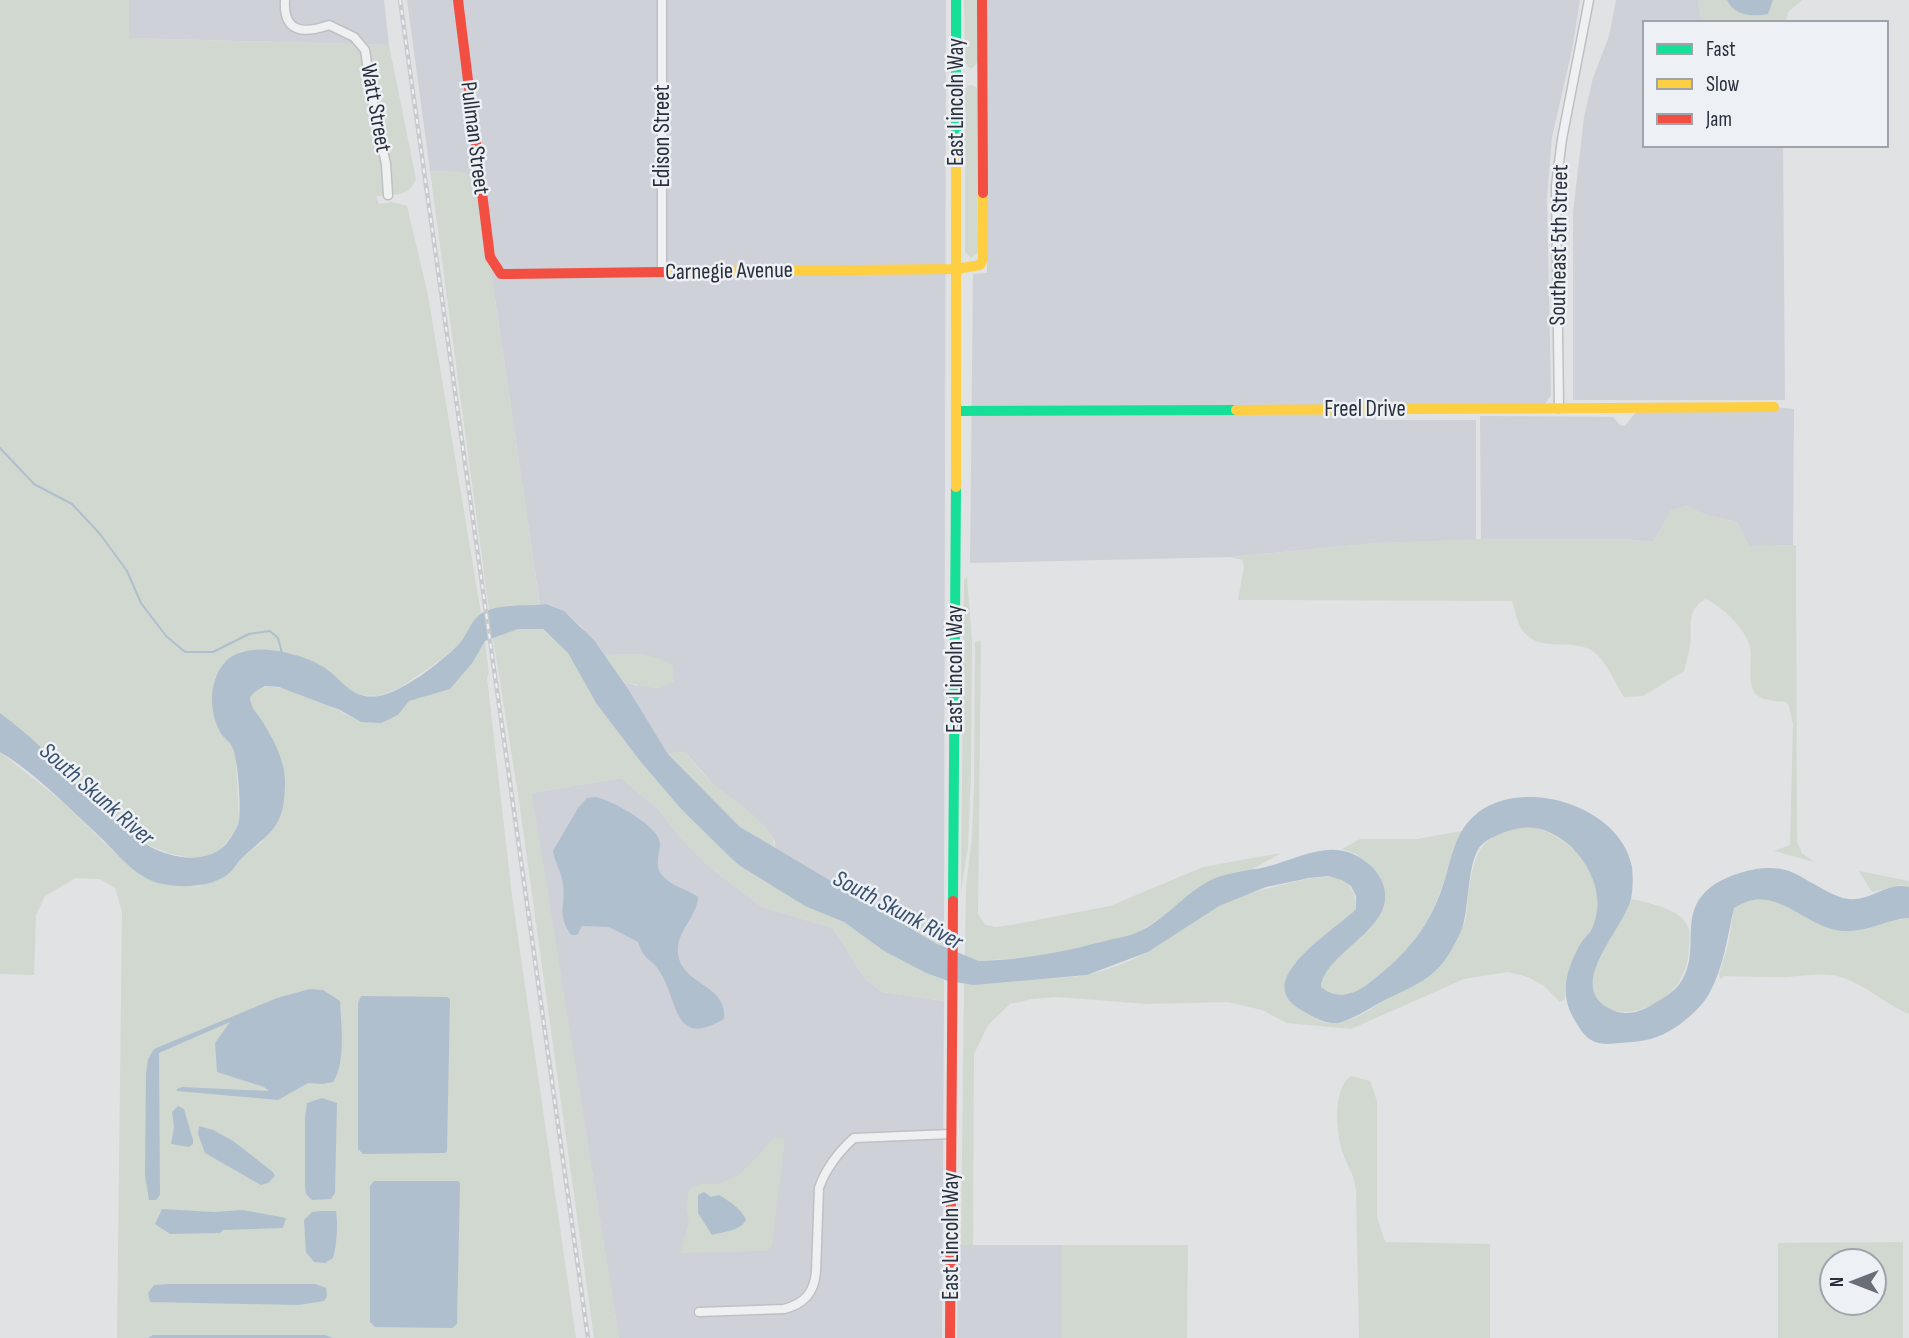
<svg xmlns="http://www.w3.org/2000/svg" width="1909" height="1338" font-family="'Sofia Sans Condensed',sans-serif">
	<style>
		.built { fill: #ced1d7 }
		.green { fill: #d1d8d0; fill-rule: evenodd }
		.water { fill: #b0bfcd }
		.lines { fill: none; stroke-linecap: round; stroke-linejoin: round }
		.stream { stroke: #b0bfcd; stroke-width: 2 }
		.street-casing { stroke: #bec0c2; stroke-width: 11 }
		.street { stroke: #eff0f1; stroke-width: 8 }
		.fast { stroke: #16e098; stroke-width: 10 }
		.slow { stroke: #ffcf43; stroke-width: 10 }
		.jam { stroke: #f24e42; stroke-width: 10 }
		.rail-casing { stroke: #c8cacc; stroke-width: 4.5 }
		.rail { stroke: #edf0f4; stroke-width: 2; stroke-dasharray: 5; stroke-linecap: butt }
		.labels { text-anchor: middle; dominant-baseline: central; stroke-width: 5; stroke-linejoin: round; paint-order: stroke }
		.street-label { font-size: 23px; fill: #29303b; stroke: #edf0f4 }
		.water-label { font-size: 24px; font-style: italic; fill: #374f6b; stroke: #edf0f4 }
	</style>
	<rect width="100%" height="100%" fill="#e0e2e4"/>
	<g class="built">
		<polygon points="129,0 384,0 389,45 129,38"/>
		<polygon points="407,0 946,0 944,926 911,917 903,923 775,849 775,842 766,828 713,784 685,752 675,752 668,754 623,682 638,686 642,654 603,655 582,627 564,611 546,604 540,605 477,176 456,172 430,171"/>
		<polygon points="986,0 1580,0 1572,50 1552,137 1547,198 1551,395 1545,404 1376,405 1376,420 1476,420 1476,540 1377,543 1231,557 970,563 973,274 987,273"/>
		<polygon points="1616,0 1698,0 1702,23 1645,23 1645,145 1783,145 1785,400 1573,400 1573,213 1584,117 1593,78 1609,36"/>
		<polygon points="1774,407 1794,409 1793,545 1749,547 1737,522 1706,515 1686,506 1671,511 1653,542 1624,539 1481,539 1480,416 1613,417 1620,425 1625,426 1639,408"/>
		<polygon points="621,778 658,809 682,839 712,869 762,907 833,928 865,979 883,992 944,1001 942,1338 619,1338 531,793"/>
		<polygon points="958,1245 1062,1245 1062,1338 957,1338"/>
	</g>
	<g class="green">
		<path d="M0,0h129v38l260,7 27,134c-8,19 -22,15 -40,17l3,8 13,-2 15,4 21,89 53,318 -22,31 -16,14 -43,30 -21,8 -22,-1 -63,-41 -27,-4 -26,1 -26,27 -3,24 5,22 5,11 10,11 4,13 3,60 -4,12 -17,22 -19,6 -28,-5 -23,-9 -18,-13 -37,-36 -16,-11 -29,-31 -48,-41z"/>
		<polygon points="964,0 978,0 978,62 972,68 968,67 965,61"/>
		<polygon points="1698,0 1802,0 1788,12 1785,23 1702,23"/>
		<polygon points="972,85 977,88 978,253 971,258 965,252 965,92 967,86"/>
		<polygon points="430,171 456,172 477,176 540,605 489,610"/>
		<path d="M1687,506l19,9 31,7 12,25 47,-2 1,297 5,11 12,9 -40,-11 16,-6 3,-121 -4,-18 -3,-4c-9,-1 -20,-1 -28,-6 -13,-11 -5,-35 -8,-49 -4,-18 -29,-42 -45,-48 -21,14 -12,28 -15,48 -2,8 -4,16 -6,24l-41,25 -19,1c-9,-14 -17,-35 -30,-45 -20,-15 -54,2 -71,-21 -6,-8 -8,-21 -11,-30l-274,-1 6,-34 -2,-6 -11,-3 146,-14 104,-4h143l29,3 18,-32z"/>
		<polygon points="967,576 972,641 971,772 968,847 961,891 964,581"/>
		<polygon points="531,627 542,629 568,653 596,703 640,761 682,810 740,866 767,883 844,922 884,951 926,973 944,980 944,1001 883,992 865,979 833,928 762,907 712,869 682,839 658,809 621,778 532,793 619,1338 594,1338 518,794 493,638 518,629"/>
		<path d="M485,641l4,33 -2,3 25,219 64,442h-459l5,-426 -7,-24 -15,-9 -24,-1 -31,18 -9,19 -2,60 -34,-1v-222l64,51 51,50 35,27 48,7 30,-12 13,-16 21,-17 10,-104 -21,-31 -1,-10c5,-6 10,-10 18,-10 22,-2 74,24 93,35l37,-7 11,-14 19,-6 45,-33z"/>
		<polygon points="981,641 978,914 985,925 996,927 1011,925 1110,906 1203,867 1281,853 1249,871 1228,875 1135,934 1077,950 1042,956 979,961 965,957 966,887 972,836 974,787 975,642"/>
		<polygon points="642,654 660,659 673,666 674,682 658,689 623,682 603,655"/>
		<path d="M675,752h10c9,11 19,24 30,33 19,16 58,38 60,64l-35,-22 -72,-73z"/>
		<path d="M1530,826c43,11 80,52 64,98 -3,7 -8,12 -12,18 -11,17 -17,37 -17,57l-5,3 -16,-16 -16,-9 -20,-5 -44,7 -113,50 -64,-6 -25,-13 -34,-8 -81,2 -90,-7 -25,2 -22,5 -22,21 -14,29 -1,191h-12l3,-262c20,3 39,-2 58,-4 22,-2 43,0 64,-4 19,-4 43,-13 60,-22 25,-14 46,-33 71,-47 25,-12 50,-17 76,-24 29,-6 62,-15 63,27l-13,13 -22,16 -31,64c12,8 28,22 43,21 39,-1 80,-52 107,-77 7,-6 20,-14 24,-22 3,-7 3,-19 4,-27 7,-47 10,-63 62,-71z"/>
		<path d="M1462,831c-10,16 -12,33 -18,50 -16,48 -35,72 -75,102 -15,12 -32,17 -48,4 3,-24 36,-44 51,-62l-14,-70 -16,-6 18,-10h57z"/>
		<polygon points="1859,871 1909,881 1909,887 1901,885 1872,892"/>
		<path d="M1631,899c18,4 53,10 58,31 1,5 0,11 0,16 0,75 -108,87 -96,30 4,-21 28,-54 38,-77z"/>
		<path d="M1764,899l19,5 21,11 67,12 13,-5 25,-4v96c-24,-10 -43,-29 -68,-37 -18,-5 -36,-1 -55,0 -20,0 -40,0 -61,-1l-5,3 -1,-5 9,-29 6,-37 10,-7z"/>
		<polygon points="910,917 944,926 944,948 903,923"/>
		<path d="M1351,1076l19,5 7,20v116l8,25 105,2v94h-131l-3,-148c-2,-16 -8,-23 -13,-36 -7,-21 -11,-65 8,-78z"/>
		<path d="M774,1137l11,2 -13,107 -6,5 -86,2 9,-32 -3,-14 3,-17c14,-10 17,-4 31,-7 24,-7 38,-28 54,-46z"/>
		<path d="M1903,1242v96h-125v-95zM1874,1261v42h-42v-42z"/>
		<polygon points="1062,1245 1188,1245 1187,1338 1062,1338"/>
	</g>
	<g class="water">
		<path d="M1727,0h46l-5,14c-15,3 -34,2 -41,-14z"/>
		<path d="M546,604l18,7 30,29 34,49 40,65 72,73 197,117 42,17c48,-2 80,-8 126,-20 10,-3 22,-4 31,-8 28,-12 47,-38 73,-52 17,-9 39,-10 57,-14 35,-9 68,-31 100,-5 10,7 18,19 19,31 4,38 -60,60 -64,94 16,13 33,8 48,-4 38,-29 62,-57 76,-104 7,-23 10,-45 28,-62 45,-43 148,-12 159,50 1,10 1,22 -1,32 -8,31 -67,87 -21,110 13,7 28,4 40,-3 12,-7 25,-14 32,-26 20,-33 -7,-69 33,-96 18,-11 45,-19 66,-15 9,1 21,8 29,13 12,6 24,15 38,17 22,3 39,-18 61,-12v31c-22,1 -41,14 -64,13 -40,-1 -68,-51 -111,-23 -7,30 -10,58 -25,86 -12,20 -40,42 -63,46 -9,2 -18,2 -26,3 -9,1 -19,2 -27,-2 -9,-4 -15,-15 -20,-24 -14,-25 -6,-50 8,-74 4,-6 10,-11 12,-17 12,-30 -2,-61 -24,-81 -15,-13 -33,-21 -53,-16 -11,2 -31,10 -37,19 -11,17 -10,53 -15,73 -2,11 -10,24 -15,33 -16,27 -43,35 -68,48 -15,8 -27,17 -43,21 -15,1 -27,-7 -40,-15 -46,-29 39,-79 58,-99v-13l-5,-10 -9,-6 -14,-4 -19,2 -43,9 -47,19 -71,46 -61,23 -113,10 -26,-4 -22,-8 -42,-22 -40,-29 -39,-16 -65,-40 -10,-9 -48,-47 -42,-49 -44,-58 -28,-50 -25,-24h-25l-33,12 -12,21 -23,27 -41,12 -11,14 -17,8 -20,-1 -21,-12 -61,-23 -14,-1 -9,5 -6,6c1,11 6,15 12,24 11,17 22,38 23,59 0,48 -12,49 -44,79 -5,5 -8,12 -14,16 -20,14 -55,14 -77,5 -20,-9 -37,-31 -52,-45 -30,-28 -64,-63 -98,-83v-39c15,11 35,28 48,41 10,10 18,22 29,31 5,5 12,7 17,12 19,16 34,37 55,49 23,13 60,19 78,-3 5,-7 10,-14 12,-23 2,-12 -1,-64 -7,-73 -2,-5 -7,-8 -10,-12 -14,-22 -14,-55 4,-74 22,-22 76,-8 99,7 20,14 26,32 54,28 24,-4 62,-34 79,-51 10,-10 13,-27 26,-33 18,-9 42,-5 62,-8z"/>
		<path d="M596,797c15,3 63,29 64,46 0,12 -6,20 1,31 9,12 26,15 37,23 -1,21 -23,35 -20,57 4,32 50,30 46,65 -51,30 -45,-17 -64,-47 -9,-15 -15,-9 -22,-30l-29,-15 -27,-1 -5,9h-6c-15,-22 -5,-28 -8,-50 -1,-12 -8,-22 -10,-34l25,-43 9,-10z"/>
		<path d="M310,989l13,1 17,11c1,22 6,63 -7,81l-11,2 -14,-1 -30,17 -101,-9v-2l5,-2 87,4 -5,-4 -47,-15 -2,-29 15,-21 -71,31 1,142 -4,5h-7l-4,-25 1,-101 2,-15 6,-10 123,-51z"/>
		<polygon points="361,996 447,997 450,999 447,1151 445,1153 363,1154 358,1149 358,1003"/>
		<polygon points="322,1098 337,1103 335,1193 331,1199 312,1200 306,1194 305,1185 305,1118 307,1103"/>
		<polygon points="178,1106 184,1109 193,1140 193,1144 189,1147 171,1144 174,1127 172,1112"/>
		<polygon points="199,1126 213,1130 233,1141 273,1172 275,1176 268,1183 261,1185 205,1153 198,1134"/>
		<polygon points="374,1181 458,1181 460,1183 457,1324 452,1328 375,1327 370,1322 370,1186"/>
		<path d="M704,1192l7,5 8,-2c11,7 22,13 27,25 -7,12 -22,11 -34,15l-14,-22v-18z"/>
		<polygon points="162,1209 214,1212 243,1210 286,1218 283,1228 223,1230 220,1233 170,1234 155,1224"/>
		<path d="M320,1211h16c2,15 1,32 -3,47l-8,5 -11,-1 -8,-10 -2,-32 8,-8z"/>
		<polygon points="169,1284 315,1284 326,1288 327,1296 324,1301 298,1305 150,1302 148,1293 154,1285"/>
		<polygon points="153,1335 325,1335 333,1338 148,1338"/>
	</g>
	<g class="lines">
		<polyline class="stream" points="0,448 34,484 72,504 100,534 127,571 141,603 166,636 185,652 213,652 249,634 270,631 278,638 282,653"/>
		<g class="street-casing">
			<g id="street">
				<path d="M285,0c-2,33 19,34 44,25l25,12 11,13 8,54 13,60 2,31"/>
				<polyline points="662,0 662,272"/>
				<polyline points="1559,408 1556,186 1562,139 1589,0"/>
				<path d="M699,1312l85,-3c20,-5 30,-16 32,-37l3,-84c6,-18 20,-37 35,-50l97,-4"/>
			</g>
		</g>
		<use href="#street" class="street"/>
		<g class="fast">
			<polyline points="956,0 956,160"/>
			<polyline points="956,411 1236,410"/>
			<polyline points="953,901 956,487"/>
		</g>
		<g class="slow">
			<polyline points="663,272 956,269 980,265 983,259 983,193"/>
			<polyline points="1236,410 1774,407"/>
			<polyline points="956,487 956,160"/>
		</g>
		<g class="jam">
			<polyline points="458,0 490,257 501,274 663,272"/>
			<polyline points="982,0 983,193"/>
			<polyline points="950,1338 953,901"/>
		</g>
		<g class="rail-casing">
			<polyline id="rail" points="400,0 588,1338"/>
		</g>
		<use href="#rail" class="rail"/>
	</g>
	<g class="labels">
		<g class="street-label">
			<text transform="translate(956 102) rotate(-90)">East Lincoln Way</text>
			<text transform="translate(376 108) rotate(80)">Watt Street</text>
			<text transform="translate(662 136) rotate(-90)">Edison Street</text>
			<text transform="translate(475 138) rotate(83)">Pullman Street</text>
			<text transform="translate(1559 245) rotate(-89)">Southeast 5th Street</text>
			<text transform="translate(729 271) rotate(-1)">Carnegie Avenue</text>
			<text x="1365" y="409">Freel Drive</text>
			<text transform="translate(955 669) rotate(-90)">East Lincoln Way</text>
			<text transform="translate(951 1236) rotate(-90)">East Lincoln Way</text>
		</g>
		<g class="water-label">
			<text transform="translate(97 794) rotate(41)">South Skunk River</text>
			<text transform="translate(898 910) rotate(28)">South Skunk River</text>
		</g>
	</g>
	<rect x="1643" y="21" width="245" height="126" fill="#edf0f4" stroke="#9fa3aa" stroke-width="2"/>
	<rect x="1657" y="44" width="35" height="10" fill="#16e098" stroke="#9fa3aa" stroke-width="2"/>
	<text x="1706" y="56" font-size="21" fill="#29303b">Fast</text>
	<rect x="1657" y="79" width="35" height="10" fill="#ffcf43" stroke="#9fa3aa" stroke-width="2"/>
	<text x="1706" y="91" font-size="21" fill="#29303b">Slow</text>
	<rect x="1657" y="114" width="35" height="10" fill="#f24e42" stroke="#9fa3aa" stroke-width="2"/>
	<text x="1706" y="126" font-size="21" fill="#29303b">Jam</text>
	<g transform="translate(1853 1282) rotate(270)"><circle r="33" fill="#edf0f4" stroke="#9fa3aa" stroke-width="2"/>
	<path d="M0-5L12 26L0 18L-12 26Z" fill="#696e76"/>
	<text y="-10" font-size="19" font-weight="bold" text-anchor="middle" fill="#29303b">N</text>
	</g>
</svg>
